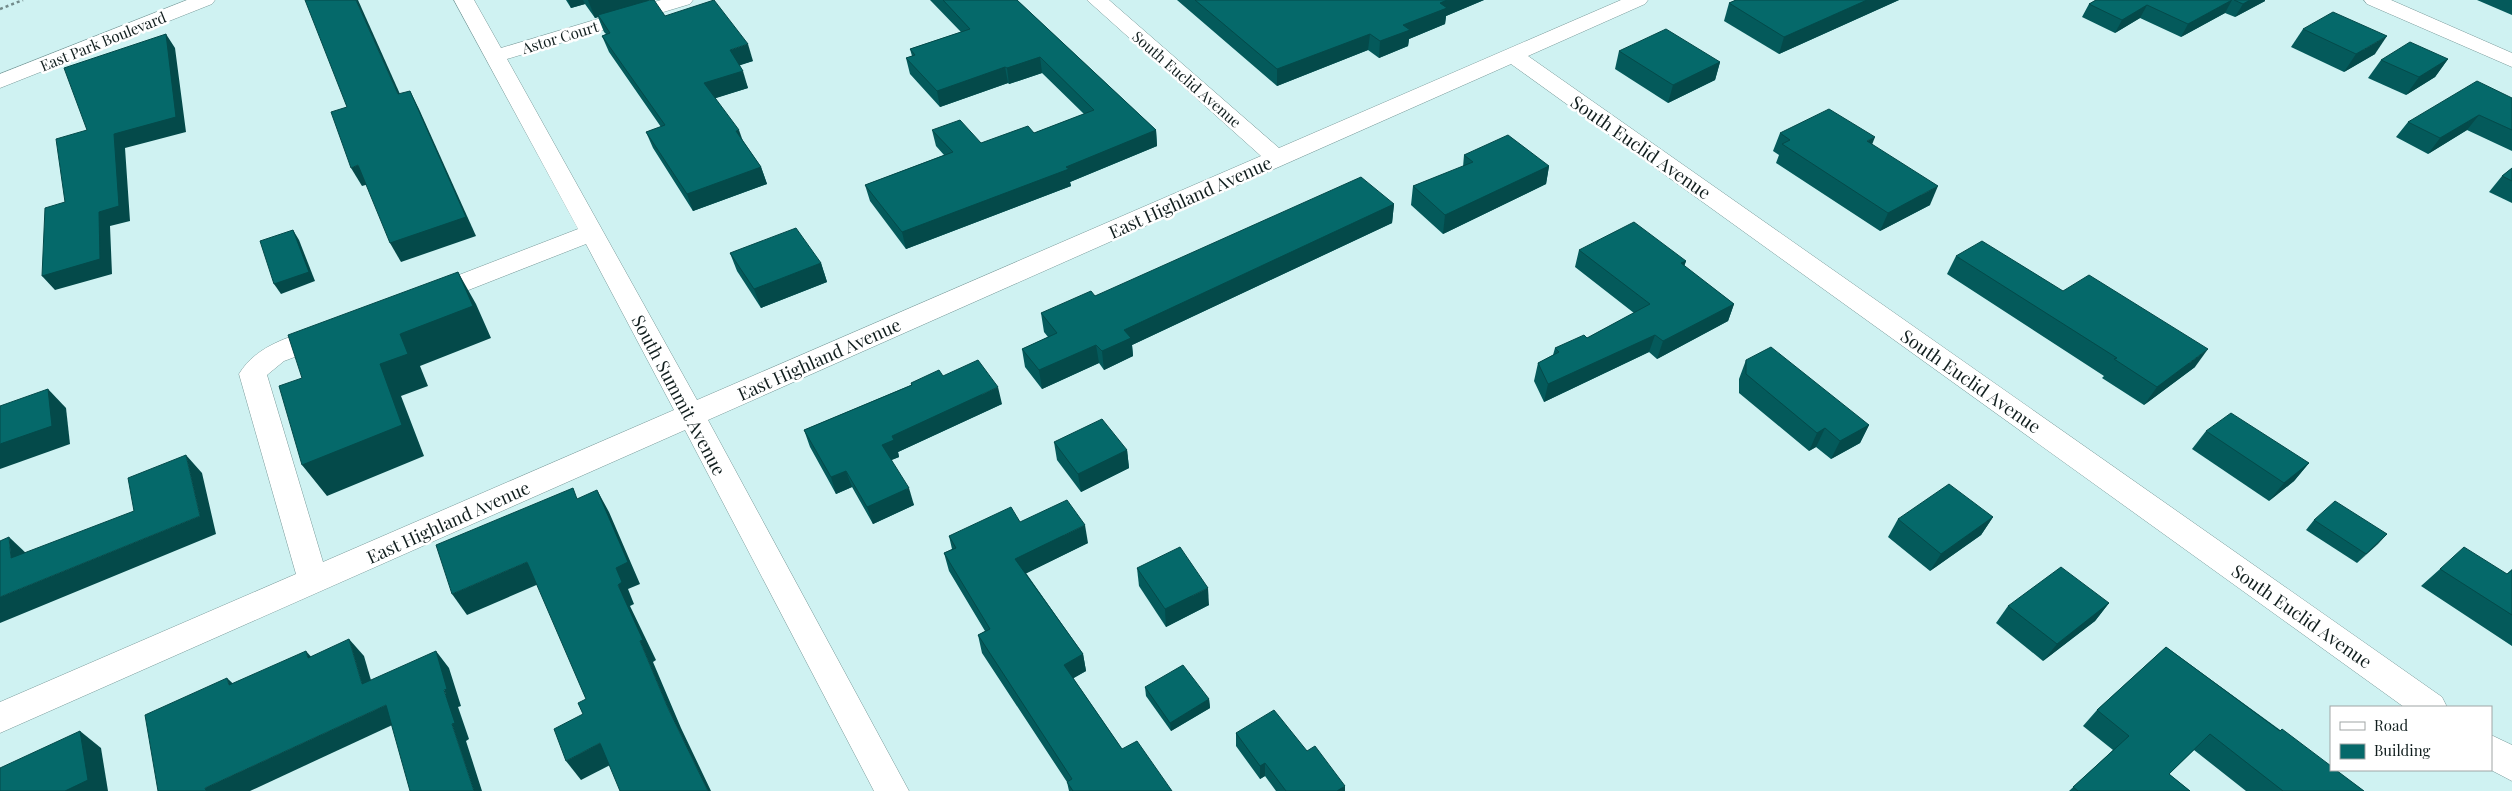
<svg xmlns="http://www.w3.org/2000/svg" width="2512" height="791" font-family="'Playfair Display',serif">
	<style>
		.lines { fill: none; stroke-linecap: round; stroke-linejoin: round }
		.minor-casing { stroke: #799a9a; stroke-width: 1 }
		.path { stroke: #728a8a; stroke-width: 2.5; stroke-dasharray: 3 3; stroke-linecap: butt }
		.minor { fill: #fff; fill-rule: evenodd }
		.wall { fill: #045a5b }
		.shaded-wall { fill: #044a4a }
		.building { fill: #05696a; stroke: #044a4a }
		.labels { text-anchor: middle; dominant-baseline: central; stroke-width: 5; stroke-linejoin: round; paint-order: stroke }
		.far-street-label { font-size: 15px; fill: #111e1e; stroke: #fff }
		.street-label { font-size: 18px; fill: #111e1e; stroke: #fff }
	</style>
	<rect width="100%" height="100%" fill="#cff2f2"/>
	<g class="lines">
		<g class="minor-casing">
			<g id="minor">
				<polygon points="187,0 215,0 212,4 0,88 0,74"/>
				<path d="M454,0h20l27,48 160,-48h32l-3,4 -183,55 190,341 564,-244 -174,-156h22l170,148 342,-148h27l-3,4 -117,52 914,641 5,10h-43l-893,-643 -803,356 201,371h-35l-189,-361 -685,303v-31l296,-128 -57,-200c18,-30 55,-39 87,-48l9,2 4,7 -4,7 -51,19 -17,14 56,187 351,-152 -88,-166 -148,58 -9,3 -9,-3 -4,-6 4,-6 158,-61z"/>
				<polygon points="2364,0 2391,0 2512,53 2512,67 2367,4"/>
				<polygon points="2491,735 2512,745 2512,781 2491,770"/>
			</g>
		</g>
		<polyline class="path" points="0,9 23,0"/>
		<use href="#minor" class="minor"/>
	</g>
	<g class="wall">
		<polygon points="566,0 648,0 665,16 753,61 739,65 748,88 715,98 743,141 761,167 767,184 693,211 653,148 646,132 661,127 609,52 602,36 606,34 604,32 598,17 595,18 585,4 571,8"/>
		<polygon points="930,0 1017,0 1156,130 1157,146 1070,182 1071,186 906,249 870,201 865,185 944,155 936,146 932,130 981,143 1034,133 1084,114 1042,73 1009,84 1008,83 940,107 910,74 906,58 912,56 910,49 961,32"/>
		<polygon points="1177,0 1484,0 1446,16 1445,24 1409,39 1408,46 1379,58 1368,50 1277,86"/>
		<polygon points="1736,0 1899,0 1779,54 1724,21 1729,3"/>
		<polygon points="2096,0 2265,0 2265,1 2235,17 2225,13 2181,37 2140,18 2115,33 2082,17 2089,4"/>
		<polygon points="2477,0 2512,0 2512,15"/>
		<polygon points="2303,29 2375,54 2344,72 2291,47"/>
		<polygon points="1619,51 1720,62 1715,80 1668,103 1615,69"/>
		<polygon points="2448,59 2435,77 2406,95 2368,78 2381,60"/>
		<polygon points="2512,98 2512,151 2467,130 2428,154 2396,137 2408,122"/>
		<polygon points="1780,133 1872,144 1930,205 1880,231 1776,163 1779,155 1773,151"/>
		<polygon points="1464,155 1549,166 1546,184 1443,234 1411,205 1413,186 1463,167"/>
		<polygon points="2512,168 2512,203 2489,192 2502,176"/>
		<polygon points="1394,204 1392,223 1132,345 1133,356 1104,370 1099,363 1042,389 1025,367 1022,349 1048,337 1044,332 1041,313 1095,296"/>
		<polygon points="1579,250 1686,261 1684,266 1734,304 1728,321 1657,359 1649,352 1544,402 1534,381 1538,363 1553,355 1555,348 1587,338 1634,313 1575,267"/>
		<polygon points="730,253 821,263 827,282 761,308 737,271"/>
		<polygon points="1956,256 2063,291 2195,367 2144,405 2102,378 2104,376 1947,274"/>
		<polygon points="1746,360 1869,425 1860,443 1831,459 1816,447 1809,451 1739,393 1739,379"/>
		<polygon points="943,376 1002,404 898,452 899,457 891,460 914,505 873,524 852,487 836,494 810,447 804,430 911,385 911,383"/>
		<polygon points="2206,431 2309,463 2294,481 2269,501 2192,449"/>
		<polygon points="1054,442 1127,450 1129,468 1081,492 1057,460"/>
		<polygon points="1993,517 1981,535 1930,571 1888,537 1898,519"/>
		<polygon points="2314,520 2387,534 2357,563 2306,530"/>
		<polygon points="1020,522 1088,543 1026,573 1083,654 1086,671 1073,678 1122,749 1172,791 1069,791 1067,782 982,653 978,635 985,631 949,571 944,553 952,549 949,536"/>
		<polygon points="1137,568 1209,605 1166,627 1139,586"/>
		<polygon points="2440,569 2507,574 2512,569 2512,646 2421,586"/>
		<polygon points="2109,603 2095,621 2043,661 1996,623 2008,606"/>
		<polygon points="2166,647 2364,791 2246,791 2194,750 2169,774 2190,791 2069,791 2113,750 2083,726 2097,710"/>
		<polygon points="1145,687 1209,699 1210,708 1171,731 1146,696"/>
		<polygon points="1236,733 1307,751 1345,791 1276,791 1265,776 1260,779 1236,746"/>
	</g>
	<g class="shaded-wall">
		<polygon points="356,0 358,0 408,112 398,94"/>
		<polygon points="568,0 583,0 585,4 571,8"/>
		<polygon points="588,0 648,0 649,2 595,18"/>
		<polygon points="1447,0 1484,0 1446,16 1445,24 1409,39 1408,46 1379,58 1380,41 1403,25 1440,3"/>
		<polygon points="1867,0 1899,0 1779,54 1784,37"/>
		<polygon points="2232,0 2225,13 2181,37 2188,24"/>
		<polygon points="2250,0 2265,0 2265,1 2235,17 2243,4"/>
		<polygon points="2147,5 2140,18 2115,33 2122,20"/>
		<polygon points="166,34 175,48 186,132 125,148 130,221 110,226 112,274 55,290 42,276 99,212 114,134"/>
		<polygon points="1370,34 1368,50 1277,86 1277,69"/>
		<polygon points="2387,36 2375,54 2344,72 2356,54"/>
		<polygon points="748,44 753,61 735,67 730,50"/>
		<polygon points="1040,57 1042,73 1009,84 1007,68"/>
		<polygon points="2448,59 2435,77 2406,95 2419,77"/>
		<polygon points="1720,62 1715,80 1668,103 1673,85"/>
		<polygon points="1005,67 1008,83 940,107 937,91"/>
		<polygon points="743,71 748,88 710,100 704,83"/>
		<polygon points="410,91 419,109 476,236 401,262 390,243"/>
		<polygon points="2479,115 2467,130 2428,154 2440,138"/>
		<polygon points="739,130 745,147 736,131"/>
		<polygon points="1156,130 1157,146 1070,182 1071,186 906,249 902,232"/>
		<polygon points="1875,137 1868,155 1867,141"/>
		<polygon points="358,165 369,184 362,186 351,168"/>
		<polygon points="1549,166 1546,184 1443,234 1445,215"/>
		<polygon points="761,167 767,184 693,211 687,194"/>
		<polygon points="1938,186 1930,205 1880,231 1888,213"/>
		<polygon points="1394,204 1392,223 1132,345 1133,356 1104,370 1102,351 1124,330"/>
		<polygon points="293,230 299,240 315,281 281,294 274,284"/>
		<polygon points="1686,261 1680,278 1681,263"/>
		<polygon points="821,263 827,282 761,308 754,289"/>
		<polygon points="458,272 476,304 491,338 420,366 428,386 401,396 424,456 327,496 302,465 400,334"/>
		<polygon points="1734,304 1728,321 1657,359 1663,341"/>
		<polygon points="1655,335 1649,352 1544,402 1548,384"/>
		<polygon points="1096,345 1099,363 1042,389 1039,370"/>
		<polygon points="2208,349 2195,367 2144,405 2157,387"/>
		<polygon points="998,387 1002,404 898,452 899,457 887,462 882,445 892,436"/>
		<polygon points="48,389 66,408 70,444 0,469 0,444"/>
		<polygon points="1869,425 1860,443 1831,459 1840,441"/>
		<polygon points="1825,428 1816,447 1809,451 1817,433"/>
		<polygon points="1127,450 1129,468 1081,492 1078,474"/>
		<polygon points="186,455 202,473 216,534 0,623 0,597 200,516"/>
		<polygon points="2309,463 2294,481 2269,501 2284,483"/>
		<polygon points="846,471 852,487 836,494 831,477"/>
		<polygon points="909,488 914,505 873,524 867,507"/>
		<polygon points="597,490 609,512 640,584 628,589 634,604 630,606 656,660 653,662 681,728 711,791 708,791 668,708 640,641 618,585 616,568"/>
		<polygon points="1993,517 1981,535 1930,571 1941,554"/>
		<polygon points="1085,525 1088,543 1019,577 1015,559"/>
		<polygon points="2387,534 2378,544 2357,563 2366,554"/>
		<polygon points="9,537 28,555 11,558"/>
		<polygon points="527,562 541,583 467,615 452,594"/>
		<polygon points="1208,588 1209,605 1166,627 1165,609"/>
		<polygon points="2109,603 2095,621 2043,661 2057,644"/>
		<polygon points="349,639 364,656 377,701 362,684"/>
		<polygon points="306,651 321,668 308,658"/>
		<polygon points="436,651 449,668 461,706 458,707 469,739 466,741 482,791 474,791 452,724"/>
		<polygon points="1083,654 1086,671 1067,682 1064,665"/>
		<polygon points="227,678 244,694 229,685"/>
		<polygon points="1209,699 1210,708 1171,731 1170,723"/>
		<polygon points="386,705 401,721 250,791 206,791 205,788"/>
		<polygon points="80,731 101,748 108,791 65,791"/>
		<polygon points="600,743 614,763 581,780 566,761"/>
		<polygon points="1265,763 1265,776 1260,779 1260,766"/>
		<polygon points="1345,786 1345,791 1337,791"/>
	</g>
	<g class="building">
		<polygon points="305,0 356,0 398,94 410,91 466,217 390,243 358,165 351,168 331,112 347,107"/>
		<polygon points="650,0 654,0 665,16 714,0 748,44 730,50 743,71 704,83 739,130 736,131 761,167 687,194 646,132 665,125 602,36 610,33 598,15"/>
		<polygon points="943,0 1017,0 1156,130 1066,167 1069,169 902,232 865,185 953,152 932,130 960,120 981,143 1028,126 1034,133 1094,110 1040,57 1007,68 1005,67 937,91 906,58 915,55 910,49 970,29"/>
		<polygon points="1195,0 1447,0 1440,3 1447,8 1403,25 1410,30 1380,41 1370,34 1277,69"/>
		<polygon points="1736,0 1867,0 1784,37 1729,3"/>
		<polygon points="2096,0 2232,0 2188,24 2147,5 2122,20 2089,4"/>
		<polygon points="2234,0 2250,0 2243,4"/>
		<polygon points="2333,12 2387,36 2356,54 2303,29"/>
		<polygon points="1666,29 1720,62 1673,85 1619,51"/>
		<polygon points="166,34 176,117 114,134 119,206 99,212 100,259 42,276 45,208 65,202 56,139 87,130 64,68"/>
		<polygon points="2410,42 2448,59 2419,77 2381,60"/>
		<polygon points="2477,81 2512,98 2512,130 2479,115 2440,138 2408,122"/>
		<polygon points="1829,109 1875,137 1867,141 1938,186 1888,213 1782,144 1790,140 1780,133"/>
		<polygon points="1508,135 1549,166 1445,215 1413,186 1473,162 1464,155"/>
		<polygon points="2512,168 2512,181 2502,176"/>
		<polygon points="1361,177 1394,204 1124,330 1131,338 1102,351 1096,345 1039,370 1022,349 1057,333 1041,313 1091,291 1095,296"/>
		<polygon points="1634,222 1686,261 1681,263 1734,304 1663,341 1655,335 1548,384 1538,363 1559,352 1555,348 1584,335 1587,338 1650,304 1579,250"/>
		<polygon points="796,228 821,263 754,289 730,253"/>
		<polygon points="293,230 309,272 274,284 260,241"/>
		<polygon points="1982,241 2063,291 2089,275 2208,349 2157,387 2114,359 2117,358 1956,256"/>
		<polygon points="458,272 473,306 400,334 408,354 380,364 402,425 302,465 279,386 302,378 288,335"/>
		<polygon points="1771,347 1869,425 1840,441 1825,428 1817,433 1746,374 1746,360"/>
		<polygon points="978,360 998,387 892,436 894,440 882,445 909,488 867,507 846,471 831,477 804,430 912,385 911,383 939,370 943,376"/>
		<polygon points="48,389 52,426 0,444 0,406"/>
		<polygon points="2231,413 2309,463 2284,483 2206,431"/>
		<polygon points="1102,419 1127,450 1078,474 1054,442"/>
		<polygon points="186,455 200,516 0,597 0,541 9,537 11,558 134,511 128,478"/>
		<polygon points="1949,484 1993,517 1941,554 1898,519"/>
		<polygon points="573,488 577,499 597,490 628,562 616,568 622,582 618,585 643,640 640,641 668,708 708,791 620,791 600,743 566,761 554,729 583,714 578,703 586,699 527,562 452,594 436,545"/>
		<polygon points="1067,500 1085,525 1015,559 1083,654 1064,665 1122,749 1137,741 1172,791 1073,791 1067,782 1072,779 978,635 990,629 944,553 956,548 949,536 1011,507 1020,522"/>
		<polygon points="2335,501 2387,534 2366,554 2314,520"/>
		<polygon points="1180,547 1208,588 1165,609 1137,568"/>
		<polygon points="2464,547 2507,574 2512,570 2512,615 2440,569"/>
		<polygon points="2061,567 2109,603 2057,644 2008,606"/>
		<polygon points="349,639 362,684 436,651 447,689 444,690 455,723 452,724 474,791 410,791 386,705 205,788 206,791 158,791 145,715 227,678 229,685 306,651 308,658"/>
		<polygon points="2166,647 2280,731 2282,729 2331,766 2331,770 2336,770 2364,791 2283,791 2210,734 2169,774 2190,791 2078,791 2073,787 2129,736 2097,710"/>
		<polygon points="1183,665 1209,699 1170,723 1145,687"/>
		<polygon points="1274,710 1307,751 1315,746 1345,786 1337,791 1286,791 1265,763 1260,766 1236,733"/>
		<polygon points="80,731 88,780 65,791 0,791 0,768"/>
	</g>
	<g class="labels">
		<g class="far-street-label">
			<text transform="translate(560 37) rotate(-17)">Astor Court</text>
			<text transform="translate(103 41) rotate(-22)">East Park Boulevard</text>
			<text transform="translate(1187 79) rotate(41)">South Euclid Avenue</text>
		</g>
		<g class="street-label">
			<text transform="translate(1641 147) rotate(35)">South Euclid Avenue</text>
			<text transform="translate(1190 197) rotate(-24)">East Highland Avenue</text>
			<text transform="translate(819 359) rotate(-24)">East Highland Avenue</text>
			<text transform="translate(1971 381) rotate(35)">South Euclid Avenue</text>
			<text transform="translate(679 395) rotate(62)">South Summit Avenue</text>
			<text transform="translate(448 522) rotate(-24)">East Highland Avenue</text>
			<text transform="translate(2302 616) rotate(35)">South Euclid Avenue</text>
		</g>
	</g>
	<rect x="2330" y="706" width="162" height="65" fill="#ffffff" stroke="#a0a5a5"/>
	<rect x="2340" y="722" width="25" height="8" fill="#ffffff" stroke="#a0a5a5"/>
	<text x="2374" y="731" font-size="15" fill="#111e1e">Road</text>
	<rect x="2340" y="744" width="25" height="15" fill="#05696a" stroke="#a0a5a5"/>
	<text x="2374" y="756" font-size="15" fill="#111e1e">Building</text>
</svg>
